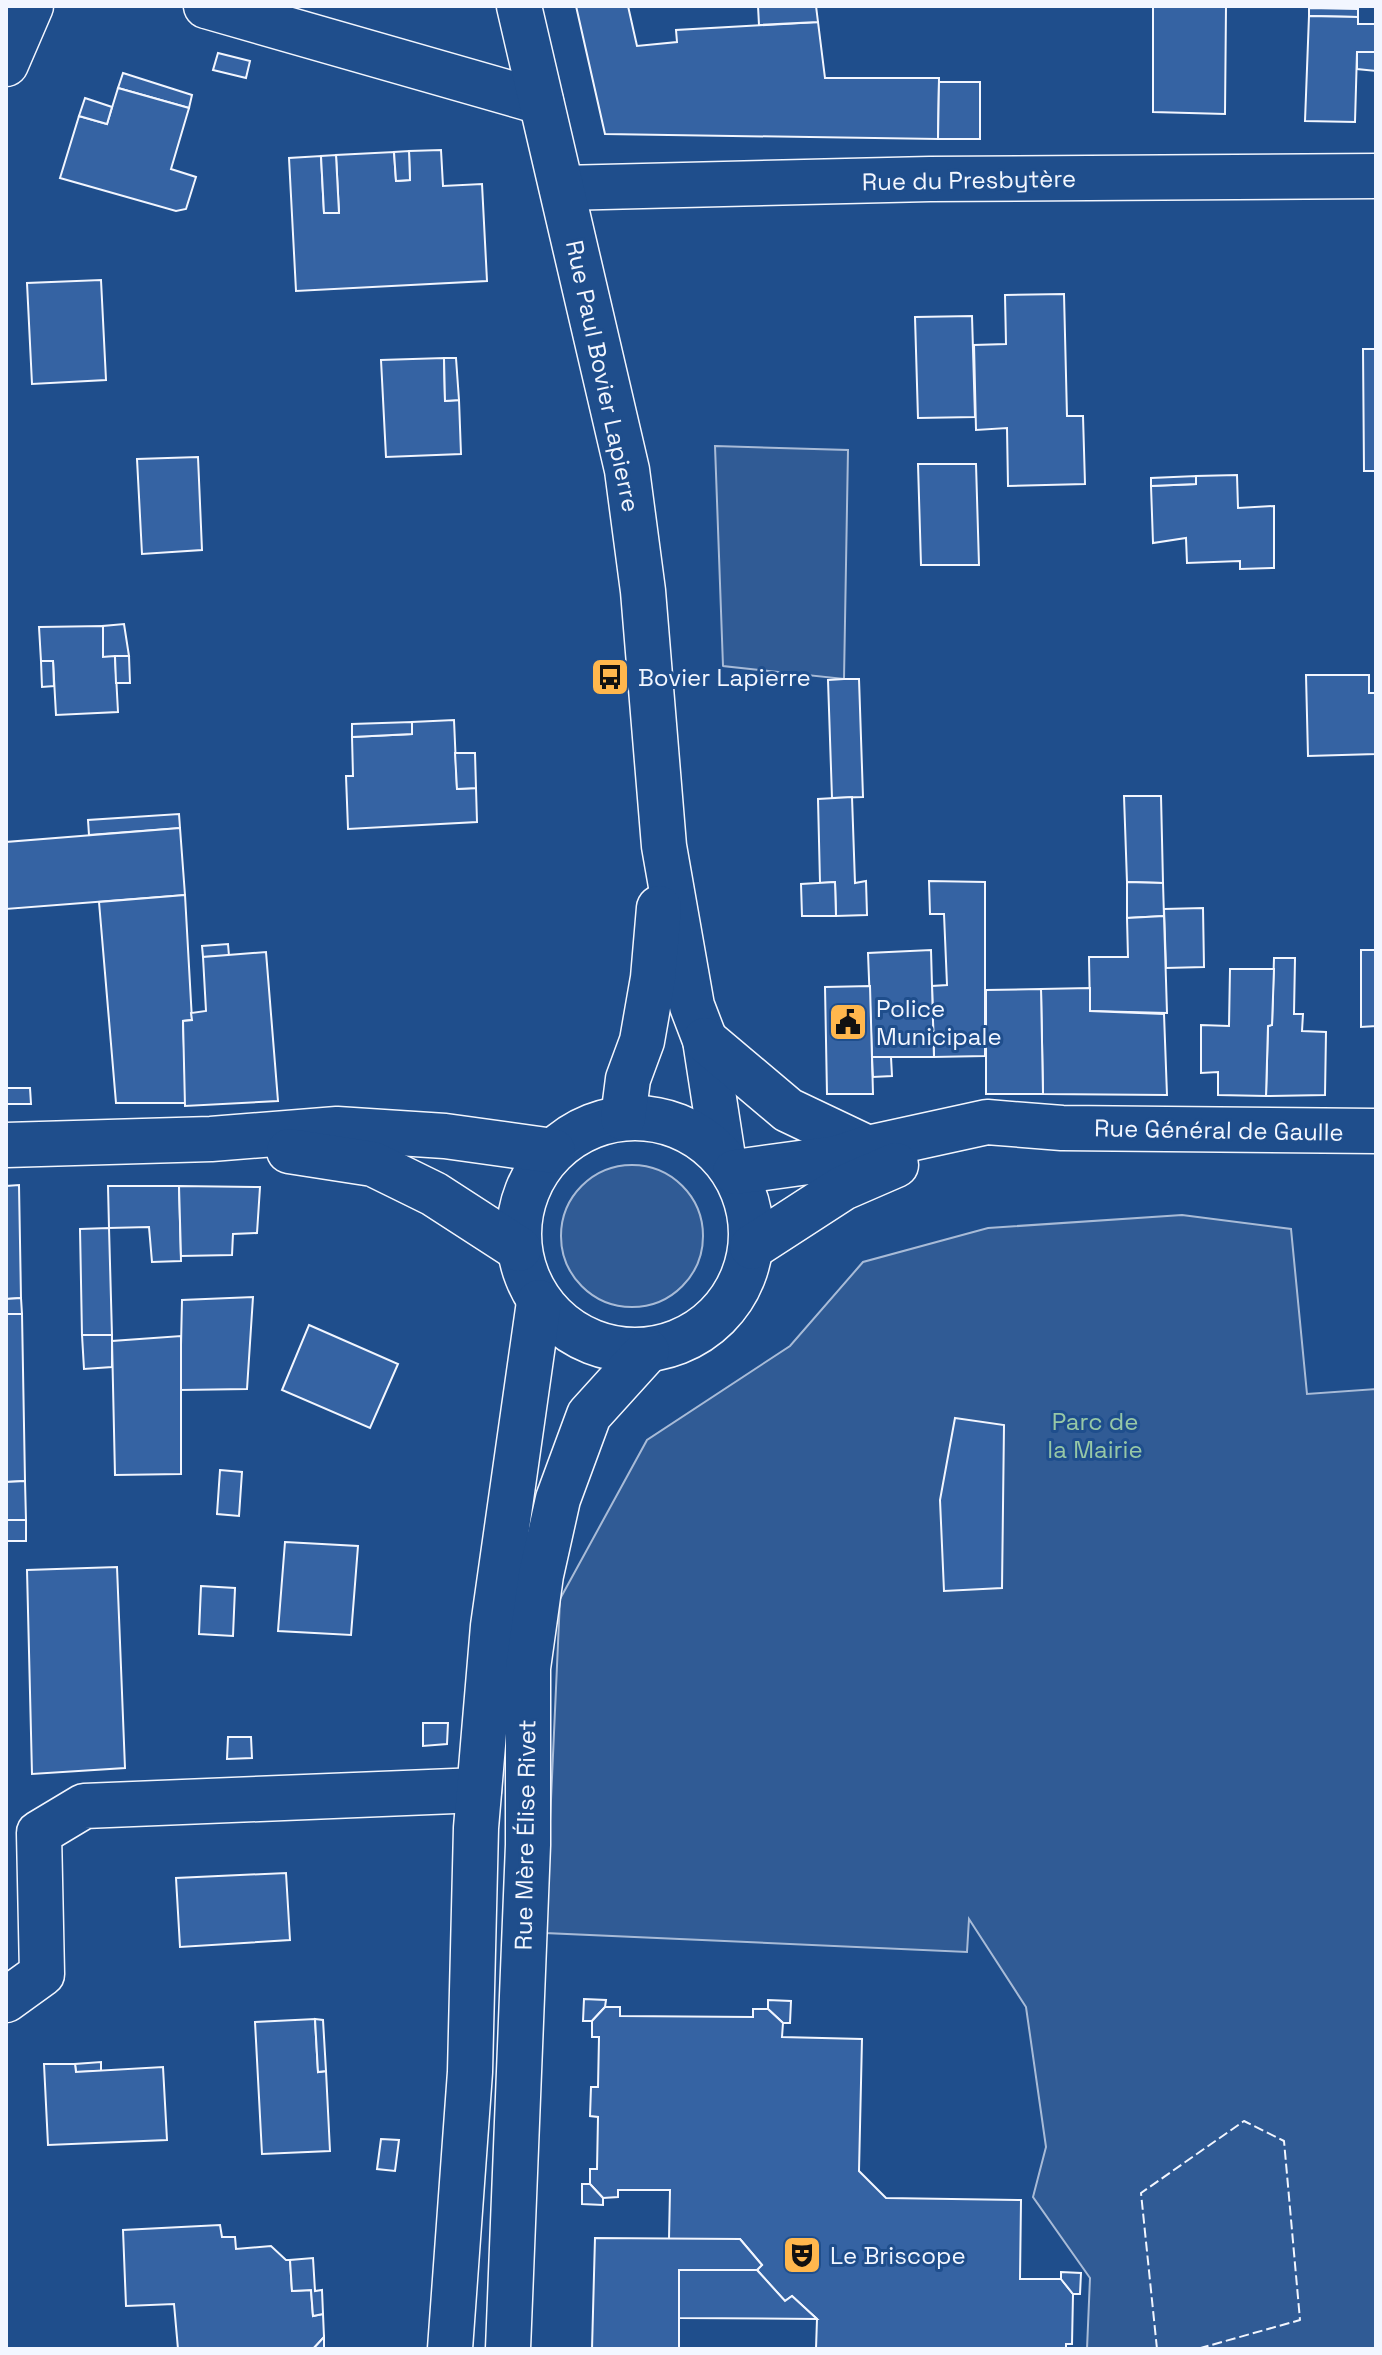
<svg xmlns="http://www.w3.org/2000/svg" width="1382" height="2355" font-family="'Space Grotesk',sans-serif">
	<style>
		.built { fill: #305b95; stroke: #a8bbd7; stroke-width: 2 }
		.building { fill: #3563a3; stroke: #f2f6ff; stroke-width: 2 }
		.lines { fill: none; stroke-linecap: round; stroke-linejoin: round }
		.street-casing { stroke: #f2f6ff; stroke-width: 47 }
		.secondary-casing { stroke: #f2f6ff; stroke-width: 47 }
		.street { stroke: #1f4e8c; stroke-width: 44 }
		.secondary { stroke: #1f4e8c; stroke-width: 44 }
		.fence { stroke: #f2f6ff; stroke-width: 2; stroke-dasharray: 10 4; stroke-linecap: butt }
		.labels { text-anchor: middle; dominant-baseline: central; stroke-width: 6; stroke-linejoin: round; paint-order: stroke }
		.street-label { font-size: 24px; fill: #f2f6ff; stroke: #1f4e8c }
		.poi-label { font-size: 24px; fill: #f2f6ff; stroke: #1f4e8c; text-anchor: start }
		.park-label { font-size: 24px; fill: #97c8a6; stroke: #1f4e8c }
	</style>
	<rect width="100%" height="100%" fill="#1f4e8c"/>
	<g class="built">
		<polygon points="715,446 848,450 844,679 723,666"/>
		<circle cx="632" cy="1236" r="71"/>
		<polygon points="1182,1215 1291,1229 1307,1394 1376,1389 1376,2349 1087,2349 1090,2278 1033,2197 1046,2147 1026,2007 969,1919 967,1952 545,1933 560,1599 647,1440 790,1346 863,1262 988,1228"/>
	</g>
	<g class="building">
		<polygon points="576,6 628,6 637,46 677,42 676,30 818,22 825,78 939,78 938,139 605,134"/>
		<polygon points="758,6 816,6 818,22 759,25"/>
		<polygon points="1153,6 1226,6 1225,114 1153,112"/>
		<polygon points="1309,8 1358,9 1358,17 1309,16"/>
		<polygon points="1309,16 1358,17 1358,24 1376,24 1376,52 1357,52 1355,122 1305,121"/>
		<polygon points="1357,52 1376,52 1376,71 1357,69"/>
		<polygon points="218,53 250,61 246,78 213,70"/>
		<polygon points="123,73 192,95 189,108 118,88"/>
		<polygon points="939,82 980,82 980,139 938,139"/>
		<polygon points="118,88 189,108 171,169 196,177 186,209 176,211 60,178 79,116 107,124"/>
		<polygon points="85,98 112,107 107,124 79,116"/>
		<polygon points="441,150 443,186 482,184 487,281 296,291 289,158 321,156 324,213 339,213 336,155 394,152 396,181 410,180 409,151"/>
		<polygon points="409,151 410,180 396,181 394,152"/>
		<polygon points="336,155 339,213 324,213 321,156"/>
		<polygon points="101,280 106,380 32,384 27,283"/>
		<polygon points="1064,294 1067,416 1083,416 1085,484 1008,486 1007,428 976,430 974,345 1006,344 1005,295"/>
		<polygon points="972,316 975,417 918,418 915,317"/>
		<polygon points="1363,349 1376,349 1376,471 1364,471"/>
		<polygon points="444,358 445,401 459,400 461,454 386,457 381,360"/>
		<polygon points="444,358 456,358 459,400 445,401"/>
		<polygon points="198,457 202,550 142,554 137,459"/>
		<polygon points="918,464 976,464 979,565 921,565"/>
		<polygon points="1237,475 1238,508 1274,506 1274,568 1240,569 1240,561 1187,563 1186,538 1153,543 1151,486 1196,484 1196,476"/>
		<polygon points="1196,476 1196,484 1151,486 1151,478"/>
		<polygon points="124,624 129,656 103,657 103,626"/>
		<polygon points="103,626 103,657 115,656 118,712 56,715 53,661 41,661 39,627"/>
		<polygon points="115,656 129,656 130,683 116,683"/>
		<polygon points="41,661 53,661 54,686 42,687"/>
		<polygon points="1306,675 1369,675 1369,693 1376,693 1376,754 1308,756"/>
		<polygon points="844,679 859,679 863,797 832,798 828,680"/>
		<polygon points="454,720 457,789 476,788 477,822 348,829 346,776 353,776 352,737 412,734 412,722"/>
		<polygon points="412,722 412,734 352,737 352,724"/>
		<polygon points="455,753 475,753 476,788 457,789"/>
		<polygon points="1124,796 1161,796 1163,883 1127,882"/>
		<polygon points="852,797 855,883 866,881 867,915 836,916 835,882 820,883 818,799"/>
		<polygon points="179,814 180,828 89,835 88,820"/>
		<polygon points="180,828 185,895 6,909 6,842"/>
		<polygon points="929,881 985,882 985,1056 934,1057 932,986 947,985 944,914 930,914"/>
		<polygon points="835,882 836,916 802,916 801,884"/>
		<polygon points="1127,882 1163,883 1164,916 1127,918"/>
		<polygon points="185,895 192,1020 183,1021 186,1103 116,1103 99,902"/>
		<polygon points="1203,908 1204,967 1166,968 1164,909"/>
		<polygon points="1164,916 1167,1013 1090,1011 1089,957 1128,957 1127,918"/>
		<polygon points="228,944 229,956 203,957 202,946"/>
		<polygon points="931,950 934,1057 872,1057 868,953"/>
		<polygon points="1361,950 1376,950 1376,1026 1361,1027"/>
		<polygon points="266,952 278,1101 185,1106 183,1021 192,1020 191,1013 206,1011 203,957"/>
		<polygon points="1274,958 1295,958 1294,1014 1303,1014 1302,1031 1326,1032 1325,1095 1266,1096 1268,1026 1272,1025"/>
		<polygon points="1230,969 1274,969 1272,1025 1268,1026 1266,1096 1218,1095 1218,1072 1201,1073 1201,1025 1229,1026"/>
		<polygon points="870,986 873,1094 827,1094 825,987"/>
		<polygon points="1090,988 1090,1011 1164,1014 1167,1095 1043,1094 1041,989"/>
		<polygon points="1041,989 1043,1094 986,1094 986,990"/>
		<polygon points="872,1057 891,1057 892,1076 873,1077"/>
		<polygon points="6,1088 30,1088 31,1104 6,1104"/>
		<polygon points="19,1185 21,1298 6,1299 6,1186"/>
		<polygon points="108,1186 179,1186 181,1261 152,1262 149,1227 109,1228"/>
		<polygon points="179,1186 260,1187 257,1233 233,1234 232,1255 181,1256"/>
		<polygon points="109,1228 112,1335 82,1335 80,1229"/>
		<polygon points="253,1297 247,1389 180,1390 182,1300"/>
		<polygon points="21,1298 22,1314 6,1314 6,1299"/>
		<polygon points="6,1314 22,1314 25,1481 6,1482"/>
		<polygon points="309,1325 398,1364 370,1428 282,1390"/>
		<polygon points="82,1335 112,1335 112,1367 84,1369"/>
		<polygon points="181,1336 181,1474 115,1475 112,1341"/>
		<polygon points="955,1418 1004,1425 1002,1588 944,1591 940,1500"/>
		<polygon points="220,1470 242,1472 239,1516 217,1514"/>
		<polygon points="25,1481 26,1520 6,1520 6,1482"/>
		<rect x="6" y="1520" width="20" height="21"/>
		<polygon points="285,1542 358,1546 351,1635 278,1631"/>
		<polygon points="117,1567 125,1768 32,1774 27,1570"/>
		<polygon points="201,1586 235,1588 233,1636 199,1634"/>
		<polygon points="423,1723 448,1723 447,1744 423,1746"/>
		<polygon points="228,1737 251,1737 252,1758 227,1759"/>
		<polygon points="286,1873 290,1940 180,1947 176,1878"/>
		<polygon points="584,1999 606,2000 605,2007 592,2021 583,2021"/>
		<polygon points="768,2000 791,2001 790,2023 783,2023 768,2009"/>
		<polygon points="605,2007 620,2007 620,2016 753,2017 753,2009 768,2009 783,2023 782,2037 862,2039 859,2171 886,2198 1021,2200 1020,2279 1061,2279 1073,2294 1072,2344 1066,2344 1066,2349 816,2349 817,2319 792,2296 785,2301 757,2270 762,2265 740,2239 669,2239 670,2190 618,2190 618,2197 603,2198 590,2184 590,2169 597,2169 598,2117 590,2116 591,2087 598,2087 599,2037 592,2037 592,2021"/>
		<polygon points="315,2019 318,2072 326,2071 330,2151 262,2154 255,2022"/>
		<polygon points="315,2019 323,2020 326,2071 318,2072"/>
		<polygon points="101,2062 101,2071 76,2072 75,2064"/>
		<polygon points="44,2064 75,2064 76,2072 163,2067 167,2140 48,2145"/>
		<polygon points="381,2139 399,2140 395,2171 377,2169"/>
		<polygon points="582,2184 590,2184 603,2198 603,2205 582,2204"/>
		<polygon points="220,2225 222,2237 235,2237 236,2249 271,2246 286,2260 290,2260 292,2291 311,2290 313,2316 323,2314 324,2337 313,2349 178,2349 174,2304 126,2306 123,2230"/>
		<polygon points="595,2238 740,2239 762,2265 757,2270 679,2270 679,2349 592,2349"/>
		<polygon points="313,2258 315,2291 322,2290 323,2314 313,2316 311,2290 292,2291 290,2260"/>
		<polygon points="679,2270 757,2270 785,2301 792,2296 817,2319 679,2318"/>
		<polygon points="1061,2272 1081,2273 1080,2294 1073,2294 1061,2279"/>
		<polygon points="324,2337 324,2349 313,2349"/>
	</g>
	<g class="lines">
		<g class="street-casing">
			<g id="street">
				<polyline points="206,6 541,102"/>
				<polyline points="6,64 31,6"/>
				<polyline points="562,188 930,179 1376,176"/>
				<polyline points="6,2000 42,1974 39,1833 84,1806 479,1790"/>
			</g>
		</g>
		<g class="secondary-casing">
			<g id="secondary">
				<polyline points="519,6 627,470 643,591 664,846 692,1006 705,1040 723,1157"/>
				<polyline points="705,1040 788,1110 868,1148"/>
				<circle cx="635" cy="1234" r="116"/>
				<polyline points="623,1118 628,1079 642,1041 653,978 659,908"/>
				<polyline points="6,1145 211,1139 337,1129 445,1136 553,1151"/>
				<polyline points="289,1151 373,1164 434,1194 519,1249"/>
				<polyline points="735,1172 837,1158 868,1148 987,1122 1062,1128 1376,1131"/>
				<polyline points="752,1247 843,1188 896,1165"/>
				<polyline points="450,2349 470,2072 476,1828 493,1626 539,1302"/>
				<polyline points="508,2349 528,1845 528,1668 541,1575 558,1499 589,1415 647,1351"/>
			</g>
		</g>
		<use href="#street" class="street"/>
		<use href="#secondary" class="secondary"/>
		<polyline class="fence" points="1157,2349 1141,2193 1244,2121 1284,2141 1300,2320 1197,2349"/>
	</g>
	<defs>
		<g id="bus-square" transform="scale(2)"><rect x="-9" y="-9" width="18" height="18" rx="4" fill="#ffb74d" stroke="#1f4e8c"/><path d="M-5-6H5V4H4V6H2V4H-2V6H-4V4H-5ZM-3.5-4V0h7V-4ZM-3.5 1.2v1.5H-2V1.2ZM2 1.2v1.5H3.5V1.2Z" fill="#111"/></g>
		<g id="civic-square" transform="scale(2)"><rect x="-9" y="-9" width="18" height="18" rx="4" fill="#ffb74d" stroke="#1f4e8c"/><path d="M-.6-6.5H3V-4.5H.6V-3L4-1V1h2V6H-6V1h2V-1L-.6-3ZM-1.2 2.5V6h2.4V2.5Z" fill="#111"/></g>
		<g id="theatre-square" transform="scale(2)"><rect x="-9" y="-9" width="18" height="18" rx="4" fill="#ffb74d" stroke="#1f4e8c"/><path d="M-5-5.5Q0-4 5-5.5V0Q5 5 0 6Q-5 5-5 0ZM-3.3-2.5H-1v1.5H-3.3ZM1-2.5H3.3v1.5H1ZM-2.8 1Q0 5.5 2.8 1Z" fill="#111"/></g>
	</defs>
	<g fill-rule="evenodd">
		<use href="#bus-square" x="610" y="677"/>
		<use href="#civic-square" x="848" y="1022"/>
		<use href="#theatre-square" x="802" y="2255"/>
	</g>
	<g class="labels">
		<g class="street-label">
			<text transform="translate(969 180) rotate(-1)">Rue du Presbytère</text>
			<text transform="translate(603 376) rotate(78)">Rue Paul Bovier Lapierre</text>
			<text transform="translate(1219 1130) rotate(1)">Rue Général de Gaulle</text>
			<text transform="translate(525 1835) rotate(-89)">Rue Mère Élise Rivet</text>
		</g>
		<g class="poi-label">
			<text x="638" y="677">Bovier Lapierre</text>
			<text x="876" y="1008">Police<tspan x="876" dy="28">Municipale</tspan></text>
			<text x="830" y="2255">Le Briscope</text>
		</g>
		<g class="park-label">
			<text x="1095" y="1421">Parc de<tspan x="1095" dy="28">la Mairie</tspan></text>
		</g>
	</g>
	<rect width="1382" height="2355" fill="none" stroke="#f2f6ff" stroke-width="16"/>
</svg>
